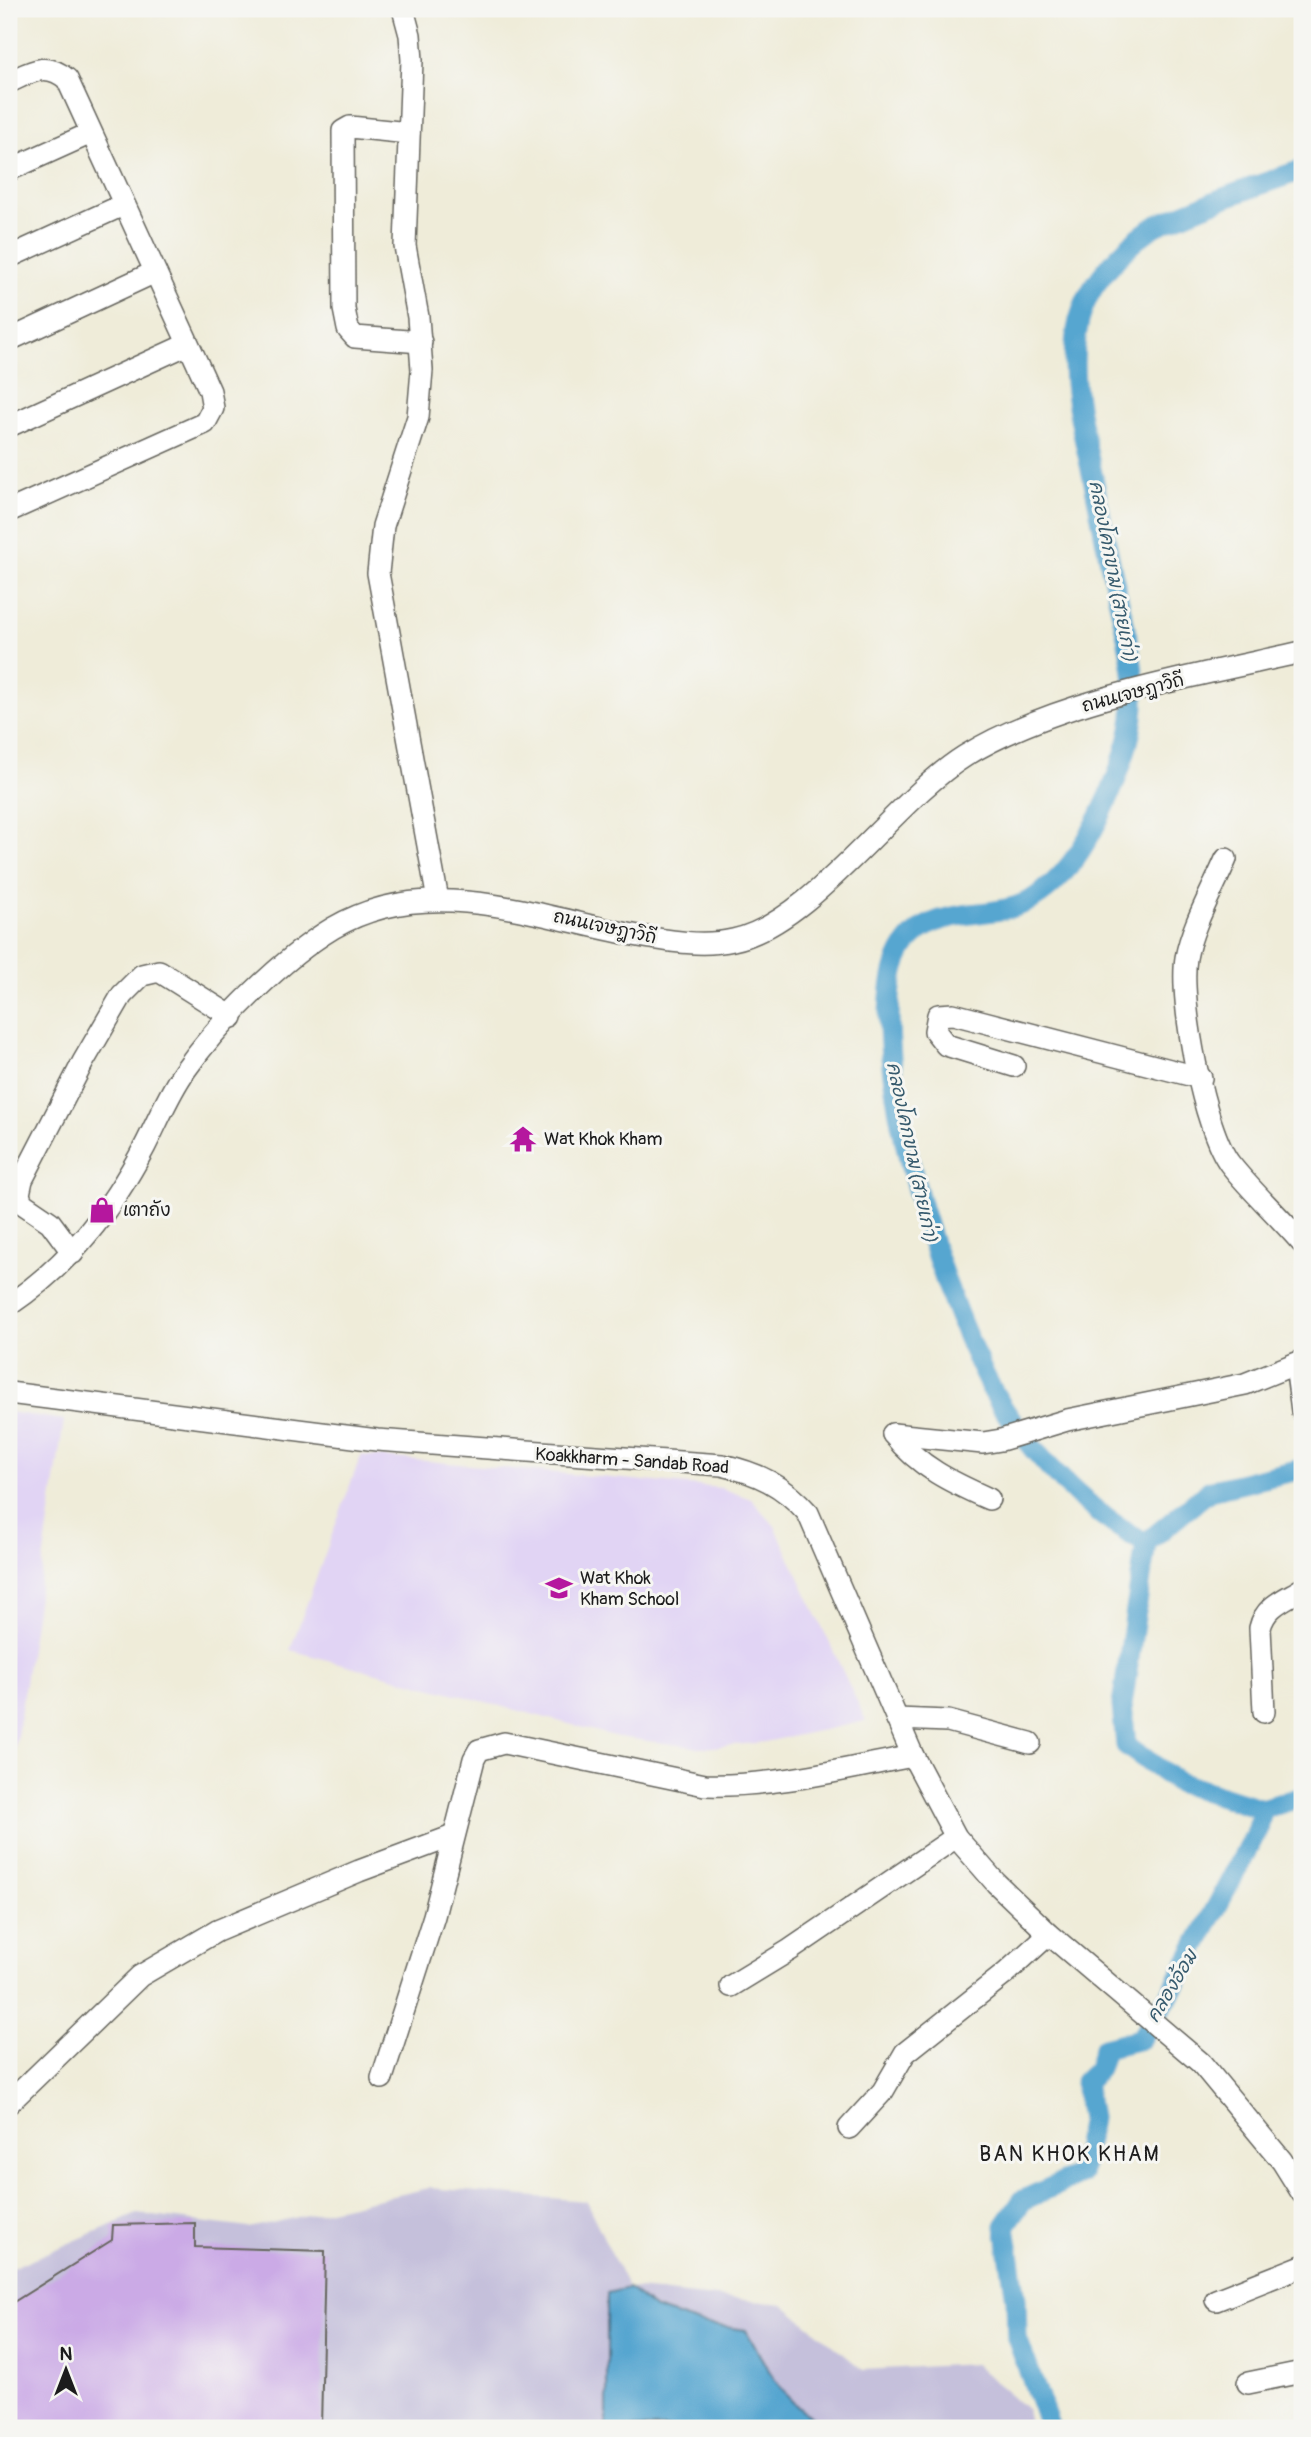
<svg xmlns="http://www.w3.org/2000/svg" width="1311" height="2437" font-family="Pangolin,'Playpen Sans Thai',sans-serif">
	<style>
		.built { fill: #e1d4f4 }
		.industrial { fill: #c5c0db }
		.water { fill: #56a6d0; stroke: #396176; stroke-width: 2 }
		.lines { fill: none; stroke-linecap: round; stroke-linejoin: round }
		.canal { stroke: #56a6d0; stroke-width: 21 }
		.building { fill: #cbaae6 }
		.minor-casing { stroke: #66655e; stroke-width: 24 }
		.minor { stroke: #fff; stroke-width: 21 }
		.labels { text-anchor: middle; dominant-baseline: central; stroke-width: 6; stroke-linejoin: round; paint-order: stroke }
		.street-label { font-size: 18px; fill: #1c1c1c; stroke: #f6f6f2 }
		.poi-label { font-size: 18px; fill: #1c1c1c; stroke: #f6f6f2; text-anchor: start }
		.water-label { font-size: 19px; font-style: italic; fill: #365a6d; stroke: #f6f6f2 }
		.quarter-label { font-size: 21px; letter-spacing: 2px; fill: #1c1c1c; stroke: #f6f6f2 }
	</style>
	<rect width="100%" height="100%" fill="#f6f6f2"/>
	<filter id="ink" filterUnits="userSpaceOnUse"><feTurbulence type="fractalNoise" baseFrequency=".0143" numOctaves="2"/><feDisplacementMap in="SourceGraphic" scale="14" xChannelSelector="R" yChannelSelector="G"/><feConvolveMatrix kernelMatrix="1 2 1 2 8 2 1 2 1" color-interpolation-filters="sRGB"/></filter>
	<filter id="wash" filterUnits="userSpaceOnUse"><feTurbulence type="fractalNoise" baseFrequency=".00686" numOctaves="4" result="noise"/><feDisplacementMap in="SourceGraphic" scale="28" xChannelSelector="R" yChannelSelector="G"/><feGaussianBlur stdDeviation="1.57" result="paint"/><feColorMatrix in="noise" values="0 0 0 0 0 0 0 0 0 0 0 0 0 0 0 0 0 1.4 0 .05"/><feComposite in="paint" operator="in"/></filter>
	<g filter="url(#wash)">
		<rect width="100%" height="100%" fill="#efecd9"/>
		<g class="built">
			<polygon points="9,1412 64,1420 15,1750 9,1750"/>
			<polygon points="361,1455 721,1488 751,1499 775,1526 866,1721 765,1742 701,1748 618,1737 290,1650"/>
		</g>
		<polygon class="industrial" points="429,2188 586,2201 628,2288 783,2304 863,2370 975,2364 1027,2410 1031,2428 9,2428 9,2269 137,2214 249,2228"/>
		<path class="water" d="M628,2288l27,21 44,14 47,7c21,39 46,90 93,98h-232v-135z"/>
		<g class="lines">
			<g class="canal">
				<path d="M1146,1543c-54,-27 -111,-85 -143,-135 -52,-79 -153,-380 -98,-462 26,-38 70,-28 109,-39 60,-17 99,-111 114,-165 15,-54 0,-101 -12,-153 -8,-34 -14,-68 -21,-102 -12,-57 -33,-122 -12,-179 10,-28 42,-61 66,-78 9,-7 22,-10 32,-15 39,-17 80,-31 121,-45"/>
				<polyline points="1146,1543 1122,1705 1126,1745 1177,1782 1262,1809 1302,1797"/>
				<polyline points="1146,1543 1209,1491 1302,1469"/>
				<polyline points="1050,2428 1017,2338 1016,2299 1005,2226 1023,2200 1081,2174 1091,2118 1085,2082 1098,2069 1104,2048 1140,2039 1171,1993 1258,1829 1262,1809"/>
			</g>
		</g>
		<g id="blocks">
			<polygon class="building" points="195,2223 195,2247 325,2251 321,2428 9,2428 9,2305 112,2240 113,2225"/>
		</g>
	</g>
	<g filter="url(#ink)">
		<use href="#blocks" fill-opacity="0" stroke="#66655e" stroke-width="2"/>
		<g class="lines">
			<g class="minor-casing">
				<g id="minor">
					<polyline points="403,9 410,35 412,60 405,246 418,317 422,370 418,417 383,526 378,573 438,900"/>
					<path d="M9,82c22,-10 37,-21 58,-3l143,312 3,17 -8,15 -196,88"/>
					<polyline points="409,133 350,127 343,131 344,309 348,329 355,337 421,342"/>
					<polyline points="9,170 91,133"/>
					<polyline points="9,257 123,205"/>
					<polyline points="9,340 153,273"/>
					<polyline points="9,426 188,344"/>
					<path d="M1226,859c-13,31 -34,66 -40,99 -7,43 18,172 44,206 22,28 49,52 72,79"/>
					<polyline points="1014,1066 946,1045 935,1031 938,1015 953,1014 1201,1078"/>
					<polyline points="73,1253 50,1222 22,1203 19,1194 22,1180 83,1062 122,995 142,975 159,971 232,1017"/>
					<path d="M9,1305c61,-41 102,-95 136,-159 13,-25 24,-54 41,-77 33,-47 97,-111 147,-141 96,-57 206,-10 306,8 30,5 64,11 94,4 79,-16 160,-139 232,-184 90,-56 234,-81 337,-104"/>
					<polyline points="1296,1365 1302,1411"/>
					<path d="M9,1393l368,47 345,25c36,8 61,20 86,48l105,243 43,81 40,46 53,51 152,129 81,98 20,32"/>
					<polyline points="893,1434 983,1443 1001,1440 1067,1420 1245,1384 1302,1361"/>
					<path d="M893,1434c26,33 58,48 96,65"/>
					<path d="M1264,1712l-4,-84c5,-22 24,-28 42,-39"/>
					<polyline points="897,1719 948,1721 1030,1743"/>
					<polyline points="731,1986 790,1950 956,1837"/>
					<path d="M382,2078l52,-162 40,-157 5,-9 25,-7 201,42c70,2 139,-16 208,-29"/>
					<polyline points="9,2103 140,1976 217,1931 359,1871 453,1836"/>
					<polyline points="849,2128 883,2091 905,2053 1006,1973 1049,1934"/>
					<polyline points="1216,2300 1302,2266"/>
					<polyline points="1248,2383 1302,2372"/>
				</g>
			</g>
			<use href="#minor" class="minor"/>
		</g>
	</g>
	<defs>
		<g id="temple-bare" transform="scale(2.1)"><path d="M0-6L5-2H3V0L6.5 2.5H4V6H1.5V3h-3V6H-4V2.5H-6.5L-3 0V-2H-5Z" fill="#b5179e" stroke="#f6f6f2" stroke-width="2.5" paint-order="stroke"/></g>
		<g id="shop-bare" transform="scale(2.1)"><path d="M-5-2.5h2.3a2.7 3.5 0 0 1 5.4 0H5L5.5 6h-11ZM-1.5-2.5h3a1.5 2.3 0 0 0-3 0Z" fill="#b5179e" stroke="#f6f6f2" stroke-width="2.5" paint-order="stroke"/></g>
		<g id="school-bare" transform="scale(2.1)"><path d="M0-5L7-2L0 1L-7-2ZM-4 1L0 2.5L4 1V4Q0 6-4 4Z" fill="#b5179e" stroke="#f6f6f2" stroke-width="2.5" paint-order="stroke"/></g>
	</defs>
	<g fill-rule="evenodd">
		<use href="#temple-bare" x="523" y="1139"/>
		<use href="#shop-bare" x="102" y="1210"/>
		<use href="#school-bare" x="559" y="1588"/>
	</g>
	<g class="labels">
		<g class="street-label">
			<text transform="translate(1133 693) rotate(-15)">ถนนเจษฎาวิถี</text>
			<text transform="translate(605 927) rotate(12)">ถนนเจษฎาวิถี</text>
			<text transform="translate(632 1461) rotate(4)">Koakkharm - Sandab Road</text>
		</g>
		<g class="poi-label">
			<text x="544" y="1139">Wat Khok Kham</text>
			<text x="123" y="1210">เตาถัง</text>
			<text x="580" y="1578">Wat Khok<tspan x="580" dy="21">Kham School</tspan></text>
		</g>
		<g class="water-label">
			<text transform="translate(1113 571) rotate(79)">คลองโคกขาม (สายเก่า)</text>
			<text transform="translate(912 1152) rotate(78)">คลองโคกขาม (สายเก่า)</text>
			<text transform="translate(1172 1986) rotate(-59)">คลองอ้อม</text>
		</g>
		<g class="quarter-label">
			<text x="1070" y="2154">BAN KHOK KHAM</text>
		</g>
	</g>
	<rect width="1311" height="2437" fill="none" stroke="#f6f6f2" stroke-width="35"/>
	<g transform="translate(66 2370)" stroke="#f6f6f2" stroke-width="5" paint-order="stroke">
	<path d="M0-5L12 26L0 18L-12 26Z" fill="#1c1c1c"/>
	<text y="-10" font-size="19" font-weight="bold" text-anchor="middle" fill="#1c1c1c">N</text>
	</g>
</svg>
